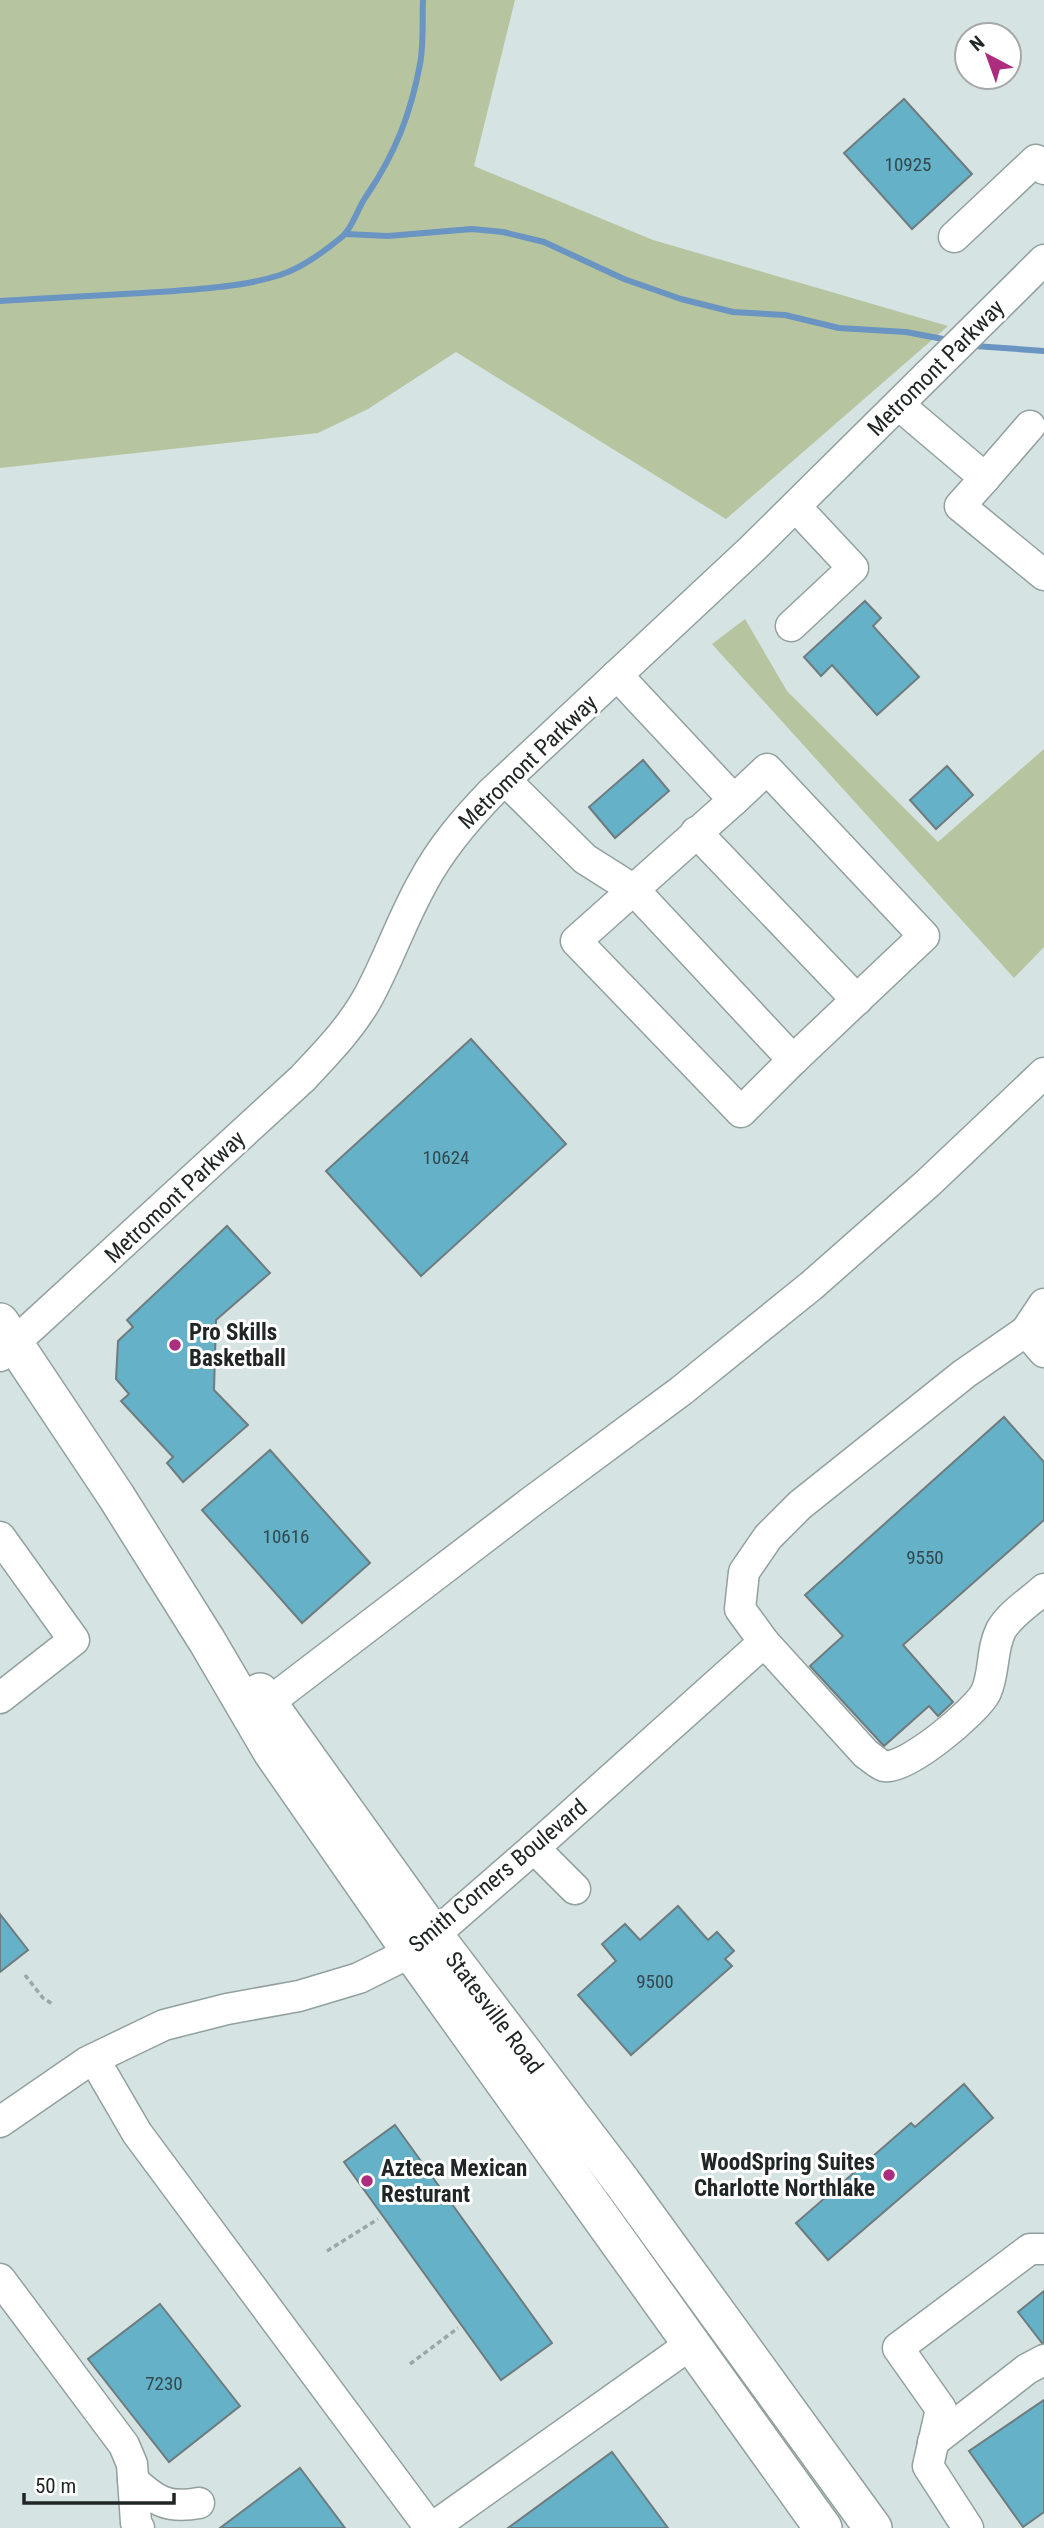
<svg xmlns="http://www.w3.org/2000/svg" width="1044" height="2528" font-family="'Roboto Condensed',sans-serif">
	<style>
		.green { fill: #b7c4a0 }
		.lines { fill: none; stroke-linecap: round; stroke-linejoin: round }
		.stream { stroke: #6a94c1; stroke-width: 6 }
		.building { fill: #65b1c8; stroke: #6e7b7f; stroke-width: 2 }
		.minor-casing { stroke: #92a09e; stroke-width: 33 }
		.major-casing { stroke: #92a09e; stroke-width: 40 }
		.path { stroke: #9ba7a5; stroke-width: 3.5; stroke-dasharray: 5 3.5; stroke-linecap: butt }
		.minor { stroke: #fff; stroke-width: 30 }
		.major { stroke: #fff; stroke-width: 37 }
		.poi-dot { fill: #ac2d7d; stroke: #fff; stroke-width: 2.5 }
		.labels { text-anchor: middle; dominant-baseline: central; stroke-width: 6; stroke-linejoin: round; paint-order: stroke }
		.number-label { font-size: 19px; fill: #31494e }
		.street-label { font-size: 23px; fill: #202625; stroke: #fff }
		.poi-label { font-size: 23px; font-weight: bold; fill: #202625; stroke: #fff; text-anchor: start }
	</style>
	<rect width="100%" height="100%" fill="#d5e4e2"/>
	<g class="green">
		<polygon points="0,0 515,0 474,166 653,240 948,326 726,519 456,352 368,409 318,433 0,468"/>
		<polygon points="745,619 787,691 938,842 1044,749 1044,947 1014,978 712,644"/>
	</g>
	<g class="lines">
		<g class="stream">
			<polyline points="345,234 388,236 472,229 503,232 544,242 624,279 681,299 733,312 785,315 839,328 906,332 943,339"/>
			<path d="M0,301c58,-4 116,-6 175,-10 35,-3 71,-5 105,-16 22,-7 45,-24 63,-39 10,-9 15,-29 24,-41 28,-41 44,-82 53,-131 4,-21 2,-43 3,-64"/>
			<polyline points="975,346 1044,351"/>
		</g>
	</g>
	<g class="building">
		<polygon points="904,99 972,174 912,229 844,153"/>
		<polygon points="865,601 881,618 873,626 919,677 877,715 832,665 821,676 804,657"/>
		<polygon points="643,760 669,791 615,838 589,807"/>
		<polygon points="947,766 973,795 936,829 910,800"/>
		<polygon points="471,1039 566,1144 421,1276 326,1171"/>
		<polygon points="227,1226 270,1273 216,1320 214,1390 248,1425 183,1482 167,1463 173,1457 121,1401 129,1394 116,1379 118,1341 133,1327 127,1320"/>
		<polygon points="1004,1417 1044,1462 1044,1520 903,1645 953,1702 938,1716 929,1706 884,1746 810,1666 843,1636 805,1595"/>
		<polygon points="270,1450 370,1563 302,1623 202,1510"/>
		<polygon points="678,1906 708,1940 717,1932 734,1951 725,1959 732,1966 631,2055 578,1995 616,1961 602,1944 625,1924 640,1940"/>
		<polygon points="0,1914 28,1950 0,1972"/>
		<polygon points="964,2084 993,2118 828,2260 796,2223 911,2123 915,2127"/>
		<polygon points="395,2125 552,2343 501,2380 344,2162"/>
		<polygon points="1044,2291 1044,2343 1042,2343 1018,2312"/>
		<polygon points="160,2304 240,2406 169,2462 88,2359"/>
		<polygon points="1044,2400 1044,2512 1023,2527 969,2451"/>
		<polygon points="612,2452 668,2528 508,2528"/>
		<polygon points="300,2468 345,2528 220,2528"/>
	</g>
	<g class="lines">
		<g class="minor-casing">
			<g id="minor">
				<polyline points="954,237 1036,160 1044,169"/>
				<polyline points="899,405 985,478 960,506 1044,575"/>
				<polyline points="985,478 1030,426"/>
				<polyline points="791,626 853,568 796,507"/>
				<polyline points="505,780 585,859 634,890 793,1060 924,936 767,769 734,800 617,675"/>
				<polyline points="734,800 576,941 741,1112 793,1060"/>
				<polyline points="696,832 857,1000"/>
				<polyline points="1026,1331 1044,1304"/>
				<path d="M1044,1352l-18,-21 -62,43 -164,131 -32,32 -24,35 -4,37 24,33 102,112c5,3 12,10 18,12 21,5 93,-55 102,-74 9,-20 5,-42 15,-62 9,-16 30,-29 43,-41"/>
				<path d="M0,1356l303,-278c23,-25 47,-49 64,-79 21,-38 35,-80 56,-117 18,-34 42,-62 69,-90l260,-243 292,-289"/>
				<polyline points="0,1537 74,1640 0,1698"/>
				<polyline points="268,1703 531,1502 681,1391 811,1286 928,1183 1044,1073"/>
				<polyline points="534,1848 575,1889"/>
				<polyline points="94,2059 137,2133 430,2528"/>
				<polyline points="0,2122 87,2062 164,2025 227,2009 299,1996 359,1978 411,1952 434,1935 534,1848 764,1642"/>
				<polyline points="0,2279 124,2445 132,2464 136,2523 139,2528"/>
				<polyline points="933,2442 1027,2369 1044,2360"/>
				<path d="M133,2480c22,21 35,29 66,23"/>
				<polyline points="432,2528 691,2344"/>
				<polyline points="968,2528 928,2466 941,2409 898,2348 1030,2249 1044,2249"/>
			</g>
		</g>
		<g class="major-casing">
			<g id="major">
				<polyline points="0,1322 116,1496 207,1641 272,1752 411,1952 823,2528"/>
				<polyline points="260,1692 434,1935 622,2182 873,2528"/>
			</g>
		</g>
		<g class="path">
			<polyline points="25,1975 43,1998 54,2005"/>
			<polyline points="327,2251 378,2219"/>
			<polyline points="410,2364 458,2328"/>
		</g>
		<use href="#minor" class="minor"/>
		<use href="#major" class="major"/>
	</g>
	<g class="poi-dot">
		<circle cx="175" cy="1345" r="7"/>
		<circle cx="889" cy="2175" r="7"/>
		<circle cx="367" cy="2181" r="7"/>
	</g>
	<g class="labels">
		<g class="number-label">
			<text x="908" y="164">10925</text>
			<text x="446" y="1157">10624</text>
			<text x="286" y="1536">10616</text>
			<text x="925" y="1557">9550</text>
			<text x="655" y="1981">9500</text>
			<text x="164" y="2383">7230</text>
		</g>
		<g class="street-label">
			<text transform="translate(936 368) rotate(-45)">Metromont Parkway</text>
			<text transform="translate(528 762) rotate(-44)">Metromont Parkway</text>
			<text transform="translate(175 1197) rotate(-43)">Metromont Parkway</text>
			<text transform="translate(498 1876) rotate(-40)">Smith Corners Boulevard</text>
			<text transform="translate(494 2013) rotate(53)">Statesville Road</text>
		</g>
		<g class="poi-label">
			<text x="189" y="1332">Pro Skills<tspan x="189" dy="26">Basketball</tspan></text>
			<text x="875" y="2162" text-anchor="end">WoodSpring Suites<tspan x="875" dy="26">Charlotte Northlake</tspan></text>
			<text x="381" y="2168">Azteca Mexican<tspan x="381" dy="26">Resturant</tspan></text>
		</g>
	</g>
	<g transform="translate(988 56) rotate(319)"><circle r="33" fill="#ffffff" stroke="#a6a8a8" stroke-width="2"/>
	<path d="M0-5L12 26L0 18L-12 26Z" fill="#ac2d7d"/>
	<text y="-10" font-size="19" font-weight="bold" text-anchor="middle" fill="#202625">N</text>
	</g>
	<path d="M24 2493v10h150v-10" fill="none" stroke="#202625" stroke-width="3.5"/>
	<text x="35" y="2493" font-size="21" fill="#202625" stroke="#ffffff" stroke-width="5" paint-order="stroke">50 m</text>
</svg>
